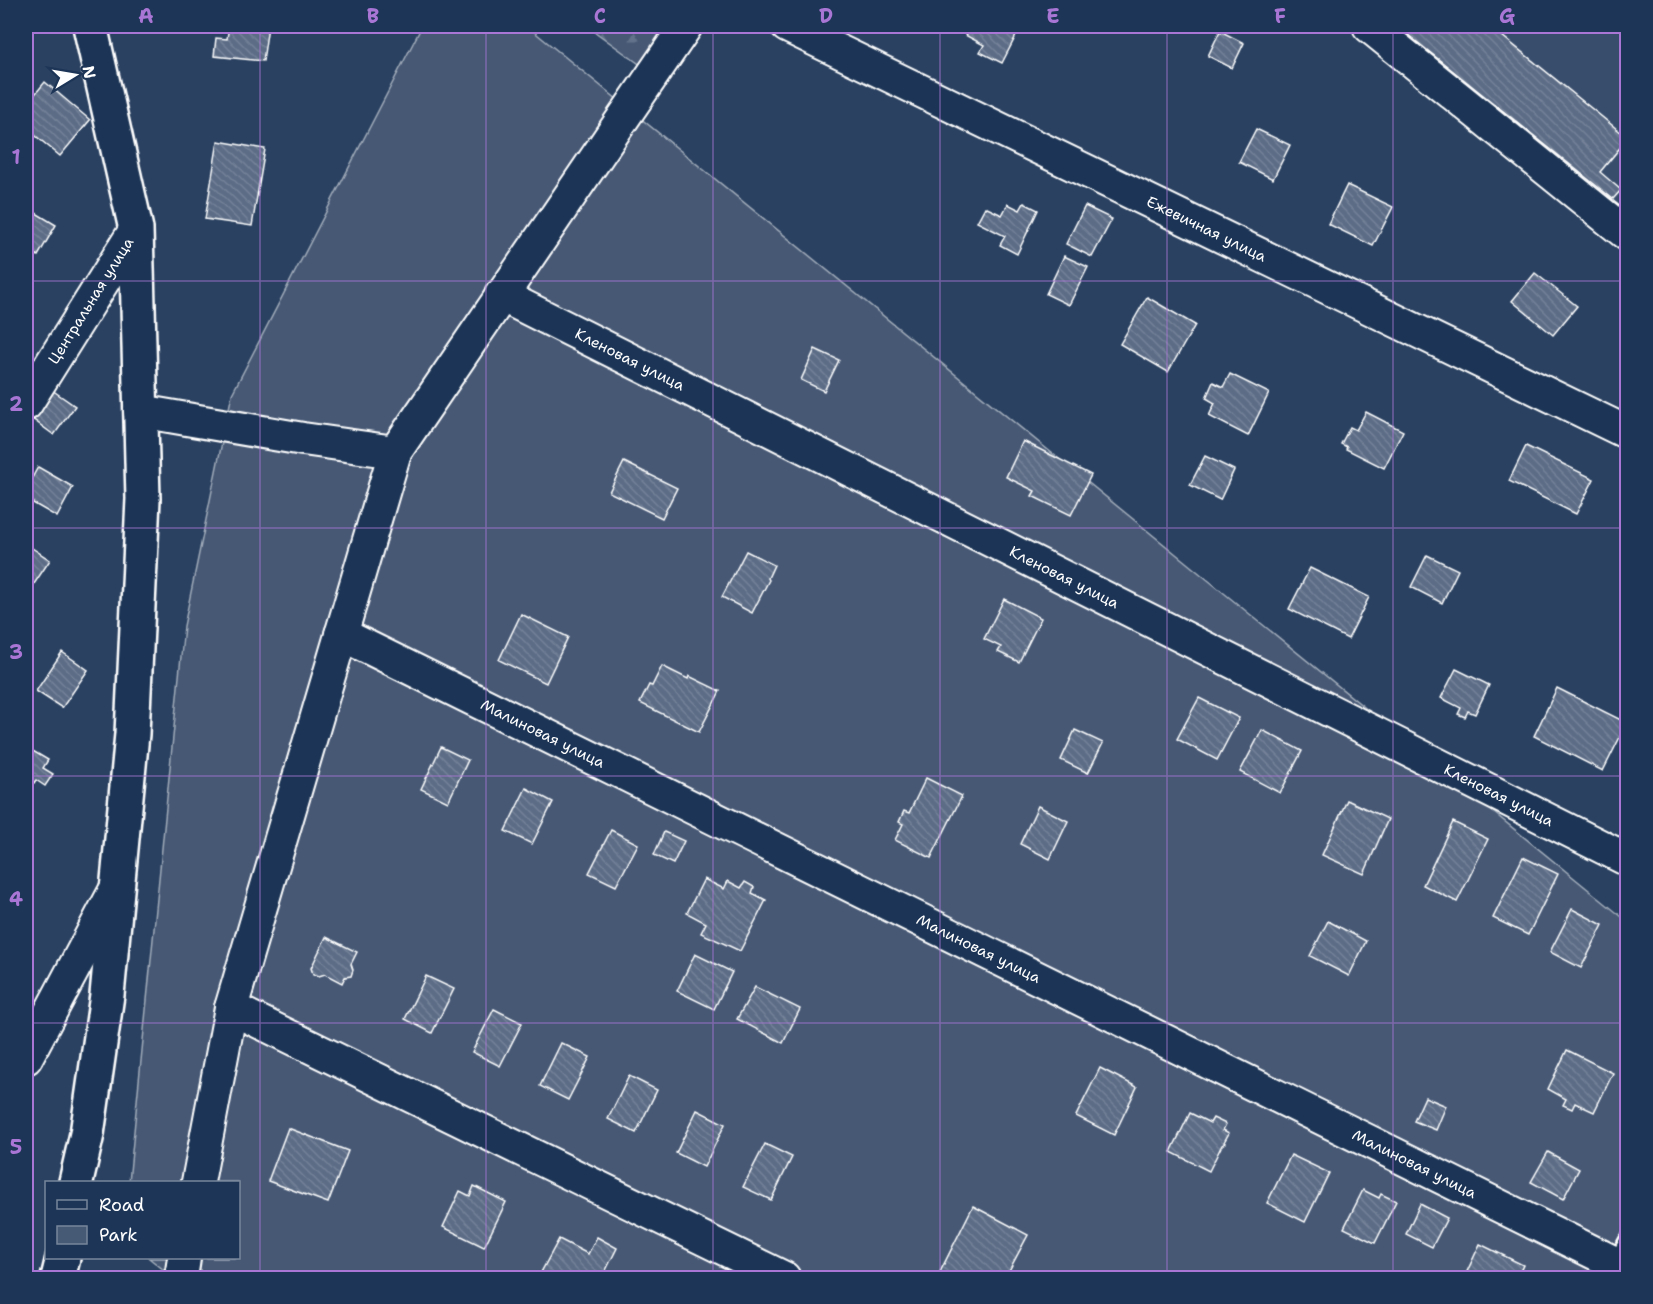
<svg xmlns="http://www.w3.org/2000/svg" width="1653" height="1304" font-family="'Shantell Sans',sans-serif">
	<style>
		.built { fill: #394e6c }
		.green { fill: #465975; stroke: #a2acba; stroke-width: 1.5 }
		.forest { fill: url(#forest-firs); stroke: #a2acba; stroke-width: 1.5 }
		.building { fill: url(#building-back-hatch); stroke: #fff; stroke-width: 1.5 }
		.lines { fill: none; stroke-linecap: round; stroke-linejoin: round }
		.service-casing { stroke: #fff; stroke-width: 21 }
		.minor-casing { stroke: #fff; stroke-width: 36 }
		.secondary-casing { stroke: #fff; stroke-width: 38 }
		.service { stroke: #1d3557; stroke-width: 16 }
		.minor { stroke: #1d3557; stroke-width: 32 }
		.secondary { stroke: #1d3557; stroke-width: 33 }
		.grid { fill: none; stroke: #a976d5; stroke-width: 1.5; stroke-opacity: 0.55 }
		.labels { text-anchor: middle; dominant-baseline: central; stroke-width: 5; stroke-linejoin: round; paint-order: stroke }
		.street-label { font-size: 15px; fill: #fff; stroke: #1d3557 }
		.neatline { fill: none; stroke: #a976d5; stroke-width: 2 }
		.grid-label { font-size: 20px; text-anchor: middle; font-weight: bold; fill: #a976d5 }
	</style>
	<defs>
		<pattern id="forest-firs" width="22" height="20" patternUnits="userSpaceOnUse" patternTransform="scale(1.5)"><rect width="22" height="20" fill="#465975"/><path d="M5 1l3.5 6h-7zM16 11l3.5 6h-7z" fill="#62728a"/></pattern>
		<pattern id="building-back-hatch" width="6" height="6" patternUnits="userSpaceOnUse" patternTransform="scale(1.5)"><rect width="6" height="6" fill="#5b6c86"/><path d="M-1 5l2 2M0 0l6 6M5-1l2 2" fill="none" stroke="#748298"/></pattern>
	</defs>
	<rect width="100%" height="100%" fill="#2a4161"/>
	<filter id="ink" filterUnits="userSpaceOnUse"><feTurbulence type="fractalNoise" baseFrequency=".0167" numOctaves="2"/><feDisplacementMap in="SourceGraphic" scale="12" xChannelSelector="R" yChannelSelector="G"/><feConvolveMatrix kernelMatrix="1 2 1 2 8 2 1 2 1" color-interpolation-filters="sRGB"/></filter>
	<g filter="url(#ink)">
		<polygon class="built" points="1392,26 1627,26 1627,219"/>
		<polygon class="green" points="422,26 527,26 1627,921 1627,1278 174,1278 149,1258 238,1258 238,1182 129,1182 184,626 232,394"/>
		<polygon class="forest" points="587,26 662,26 649,71"/>
		<g class="building">
			<polygon points="229,26 268,26 263,61 214,56 216,38 227,39"/>
			<polygon points="970,26 1021,26 1002,63 980,52 984,45 965,35"/>
			<polygon points="1397,26 1492,26 1491,27 1628,138 1600,172 1621,190 1613,199"/>
			<polygon points="1220,31 1244,43 1232,68 1208,56"/>
			<polygon points="45,82 90,120 60,156 26,128 26,105"/>
			<polygon points="1256,129 1290,145 1273,179 1239,162"/>
			<polygon points="218,141 265,149 252,226 205,219"/>
			<polygon points="1347,185 1393,207 1373,246 1328,224"/>
			<polygon points="1024,203 1038,210 1017,254 1000,245 1005,236 977,222 985,207 1002,215 1008,204 1020,210"/>
			<polygon points="1085,206 1112,219 1092,257 1066,244"/>
			<polygon points="26,207 56,225 38,256 26,249"/>
			<polygon points="1064,256 1088,267 1069,305 1046,294"/>
			<polygon points="1535,273 1577,306 1553,335 1512,301"/>
			<polygon points="1147,297 1195,325 1168,372 1120,344"/>
			<polygon points="815,349 839,360 824,391 801,380"/>
			<polygon points="1230,374 1269,393 1248,436 1209,416 1215,403 1206,398 1213,382 1223,387"/>
			<polygon points="52,390 75,406 54,435 31,418"/>
			<polygon points="1366,412 1403,431 1384,468 1346,449 1347,447 1341,444 1350,427 1356,430"/>
			<polygon points="1023,441 1091,475 1071,515 1032,496 1035,491 1006,477"/>
			<polygon points="1526,446 1594,479 1576,514 1509,481"/>
			<polygon points="1205,456 1234,470 1220,500 1190,485"/>
			<polygon points="624,462 677,488 662,518 609,492"/>
			<polygon points="38,467 73,487 57,517 26,499 26,489"/>
			<polygon points="26,544 50,560 26,596"/>
			<polygon points="746,551 774,565 768,578 769,580 752,613 722,597"/>
			<polygon points="1427,555 1458,570 1442,603 1411,587"/>
			<polygon points="1310,568 1369,597 1348,639 1289,609"/>
			<polygon points="1004,599 1041,618 1019,662 998,652 1001,647 984,639"/>
			<polygon points="521,614 568,637 546,683 499,660"/>
			<polygon points="62,652 88,670 62,708 36,691"/>
			<polygon points="662,666 688,679 689,676 720,691 699,732 640,703 649,685 652,686"/>
			<polygon points="1456,669 1489,685 1475,714 1468,711 1465,717 1458,714 1461,708 1441,698"/>
			<polygon points="1557,688 1627,723 1603,771 1534,736"/>
			<polygon points="1199,698 1239,718 1217,760 1177,739"/>
			<polygon points="1075,730 1103,743 1088,773 1061,760"/>
			<polygon points="1262,730 1302,751 1280,793 1240,772"/>
			<polygon points="26,747 48,760 43,768 53,774 45,786 36,780 34,783 26,778"/>
			<polygon points="441,747 468,760 448,802 421,789"/>
			<polygon points="926,778 962,796 931,858 895,840 903,824 899,822 904,811 909,813"/>
			<polygon points="526,788 553,802 532,844 505,831"/>
			<polygon points="1347,800 1388,819 1364,874 1322,855"/>
			<polygon points="1038,806 1068,821 1050,859 1020,844"/>
			<polygon points="1453,822 1488,839 1457,902 1423,885"/>
			<polygon points="611,830 638,844 616,886 589,873"/>
			<polygon points="664,832 684,841 673,864 654,855"/>
			<polygon points="1523,857 1558,874 1528,935 1493,918"/>
			<polygon points="704,879 724,889 728,881 741,888 745,882 754,887 752,893 766,900 740,951 701,933 706,923 687,913"/>
			<polygon points="1572,909 1603,925 1581,968 1550,952"/>
			<polygon points="1328,921 1366,941 1349,976 1310,956"/>
			<polygon points="326,937 357,952 351,964 353,970 351,976 345,977 342,983 325,974 319,976 313,974 311,968"/>
			<polygon points="695,954 732,972 714,1009 677,991"/>
			<polygon points="426,976 454,989 432,1033 405,1019"/>
			<polygon points="755,987 800,1009 783,1043 737,1019"/>
			<polygon points="494,1009 522,1023 500,1066 472,1052"/>
			<polygon points="561,1043 590,1057 568,1100 540,1086"/>
			<polygon points="1567,1050 1613,1073 1594,1112 1575,1103 1572,1109 1563,1105 1566,1099 1548,1089"/>
			<polygon points="1100,1068 1137,1087 1114,1135 1076,1116"/>
			<polygon points="629,1076 657,1090 636,1133 608,1119"/>
			<polygon points="1425,1097 1446,1106 1436,1130 1414,1121"/>
			<polygon points="697,1110 725,1124 704,1167 676,1153"/>
			<polygon points="1190,1113 1210,1123 1213,1118 1226,1124 1223,1130 1229,1133 1224,1142 1225,1143 1222,1145 1209,1171 1171,1152"/>
			<polygon points="288,1128 348,1151 328,1203 268,1181"/>
			<polygon points="765,1144 792,1157 771,1200 743,1187"/>
			<polygon points="1548,1152 1579,1169 1563,1199 1531,1182"/>
			<polygon points="1291,1155 1329,1173 1305,1222 1267,1203"/>
			<polygon points="474,1186 506,1202 484,1247 443,1227 460,1191 470,1196"/>
			<polygon points="1363,1190 1379,1198 1381,1194 1396,1201 1375,1243 1344,1228"/>
			<polygon points="1420,1204 1447,1218 1432,1247 1406,1234"/>
			<polygon points="973,1206 1028,1235 1005,1278 947,1278 939,1274"/>
			<polygon points="597,1237 617,1248 602,1278 538,1278 559,1239 588,1254"/>
			<polygon points="1480,1244 1523,1265 1517,1278 1464,1278"/>
		</g>
		<g class="lines">
			<g class="service-casing">
				<polyline id="service" points="1608,1278 1628,1241"/>
			</g>
			<g class="minor-casing">
				<g id="minor">
					<path id="s1" d="M787,26l841,407"/>
					<polyline points="1369,26 1628,235"/>
					<path id="s2" d="M501,295l1127,565"/>
					<path id="s3" d="M26,404l110,-175"/>
					<polyline points="140,411 303,439 395,452 686,26"/>
					<path id="s4" d="M341,634l1274,629"/>
					<polyline points="231,1008 784,1278"/>
					<polyline points="26,1058 116,889"/>
					<polyline points="198,1182 231,1008 395,452"/>
					<polyline points="181,1278 184,1258"/>
				</g>
			</g>
			<g class="secondary-casing">
				<g id="secondary">
					<polyline points="76,1182 87,1134 107,995 132,734 143,499 136,229 90,26"/>
					<polyline points="58,1278 63,1258"/>
				</g>
			</g>
			<use href="#service" class="service"/>
			<use href="#minor" class="minor"/>
			<use href="#secondary" class="secondary"/>
		</g>
	</g>
	<path class="grid" d="M260,26v1252M486,26v1252M713,26v1252M940,26v1252M1167,26v1252M1393,26v1252M26,281h1602M26,528h1602M26,776h1602M26,1023h1602"/>
	<g class="labels">
		<g class="street-label">
			<text stroke="none"><textPath href="#s1" startOffset="466">Ежевичная улица</textPath></text>
			<text stroke="none"><textPath href="#s3" startOffset="122">Центральная улица</textPath></text>
			<text stroke="none"><textPath href="#s2" startOffset="144">Кленовая улица</textPath></text>
			<text stroke="none"><textPath href="#s2" startOffset="630">Кленовая улица</textPath></text>
			<text stroke="none"><textPath href="#s4" startOffset="225">Малиновая улица</textPath></text>
			<text stroke="none"><textPath href="#s2" startOffset="1116">Кленовая улица</textPath></text>
			<text stroke="none"><textPath href="#s4" startOffset="711">Малиновая улица</textPath></text>
			<text stroke="none"><textPath href="#s4" startOffset="1197">Малиновая улица</textPath></text>
		</g>
	</g>
	<rect width="1653" height="1304" fill="none" stroke="#1d3557" stroke-width="66"/>
	<rect x="45" y="1181" width="195" height="78" fill="#1d3557" stroke="#77869a" stroke-width="1.5"/>
	<rect x="57" y="1200" width="30" height="9" fill="#1d3557" stroke="#77869a" stroke-width="1.5"/>
	<text x="99" y="1211" font-size="18" fill="#ffffff">Road</text>
	<rect x="57" y="1226" width="30" height="18" fill="#465975" stroke="#77869a" stroke-width="1.5"/>
	<text x="99" y="1241" font-size="18" fill="#ffffff">Park</text>
	<g transform="translate(75 75) rotate(79)" stroke="#1d3557" stroke-width="4.5" paint-order="stroke">
	<path d="M0-4.5L10 22L0 15L-10 22Z" fill="#ffffff"/>
	<text y="-9" font-size="16" font-weight="bold" text-anchor="middle" fill="#ffffff">N</text>
	</g>
	<rect x="33" y="33" width="1587" height="1238" class="neatline"/>
	<g class="grid-label">
		<text x="146" y="23">A</text>
		<text x="373" y="23">B</text>
		<text x="600" y="23">C</text>
		<text x="826" y="23">D</text>
		<text x="1053" y="23">E</text>
		<text x="1280" y="23">F</text>
		<text x="1507" y="23">G</text>
		<text x="16" y="164">1</text>
		<text x="16" y="411">2</text>
		<text x="16" y="659">3</text>
		<text x="16" y="906">4</text>
		<text x="16" y="1154">5</text>
	</g>
</svg>
